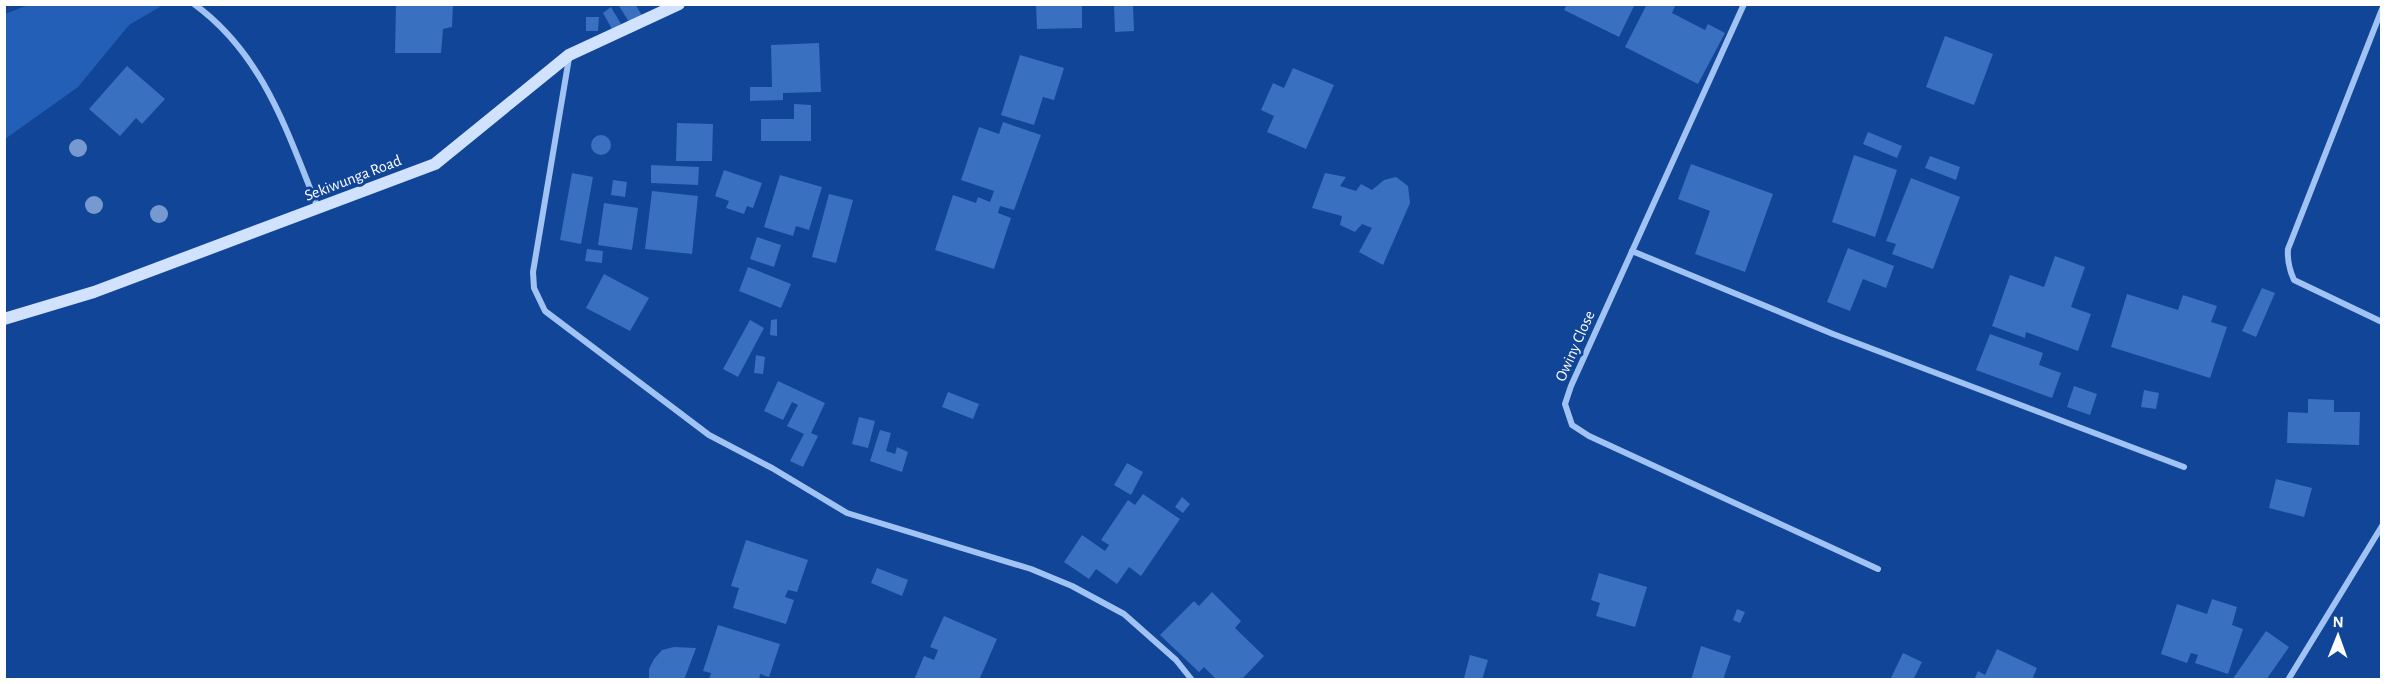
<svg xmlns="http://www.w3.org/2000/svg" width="2386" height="684" font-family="'Alegreya Sans',sans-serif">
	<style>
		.green { fill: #235fb6 }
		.building { fill: #3970bf }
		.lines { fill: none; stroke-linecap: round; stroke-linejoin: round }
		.street { stroke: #a1c3f4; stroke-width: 6 }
		.secondary { stroke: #d0e2fd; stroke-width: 12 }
		.tree { fill: #7699d0 }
		.labels { text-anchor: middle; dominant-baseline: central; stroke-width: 6; stroke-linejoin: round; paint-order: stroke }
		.street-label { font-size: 16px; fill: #fff; stroke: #114597 }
	</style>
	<rect width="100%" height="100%" fill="#114597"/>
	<polygon class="green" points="31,4 163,5 129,25 78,87 5,139 5,14"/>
	<g class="building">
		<polygon points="396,4 453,4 452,27 443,29 441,53 395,53"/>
		<polygon points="621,4 635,4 643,17 631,25 619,6"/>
		<polygon points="1036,4 1082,4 1082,28 1037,29"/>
		<polygon points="1114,4 1133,4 1134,31 1115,32"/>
		<polygon points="1567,4 1635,4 1619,37 1564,10"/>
		<polygon points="1647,4 1672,4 1675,6 1672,13 1705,30 1708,24 1725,33 1698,84 1625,47"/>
		<polygon points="611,7 621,24 612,29 603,13"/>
		<polygon points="586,17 599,17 598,31 586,31"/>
		<polygon points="1945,36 1993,54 1974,105 1926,87"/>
		<polygon points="819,43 821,92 783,93 783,100 750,101 750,87 772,87 771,45"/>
		<polygon points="1020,55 1064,68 1054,100 1043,97 1034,125 1001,115"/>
		<polygon points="127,66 165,99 142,124 136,118 120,136 89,109"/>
		<polygon points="1293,68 1334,85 1306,149 1267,132 1274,116 1261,110 1273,83 1284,88"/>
		<polygon points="794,104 811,105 811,141 761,141 761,119 794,119"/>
		<polygon points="1003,122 1041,135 1014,210 1000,206 998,213 1011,218 994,269 935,250 953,195 976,203 978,197 990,202 994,191 961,180 979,127 999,134"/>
		<polygon points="677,123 713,124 712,161 676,161"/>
		<polygon points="1868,132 1902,146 1897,158 1863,144"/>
		<circle cx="601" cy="145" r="10"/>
		<polygon points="1854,155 1897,170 1875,237 1832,222"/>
		<polygon points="1930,156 1960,167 1956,180 1925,168"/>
		<polygon points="1691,164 1773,194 1745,272 1695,254 1710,211 1678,199"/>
		<polygon points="651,165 699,167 698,185 651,183"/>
		<polygon points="724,170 762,183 753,208 747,206 744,214 726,208 729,201 715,196"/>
		<polygon points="572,173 593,177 581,244 560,240"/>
		<polygon points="1325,173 1346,177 1340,186 1356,191 1361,184 1372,190 1384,180 1396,177 1408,186 1410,203 1383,265 1359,252 1372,228 1362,224 1355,232 1340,225 1342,216 1312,208"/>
		<polygon points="780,175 822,187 809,230 796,226 793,236 764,227"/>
		<polygon points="1911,178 1960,197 1933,269 1892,254 1896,244 1886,241"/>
		<polygon points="613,180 627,182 625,197 611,195"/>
		<polygon points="652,191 698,196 692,254 645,249"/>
		<polygon points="829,194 853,200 836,263 812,257"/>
		<polygon points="604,203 638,208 632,250 598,245"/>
		<polygon points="757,237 781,245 774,267 750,259"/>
		<polygon points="1848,248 1894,266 1886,288 1863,279 1850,311 1827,302"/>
		<polygon points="587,249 603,251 602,263 585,261"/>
		<polygon points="2055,256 2085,267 2071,307 2091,314 2078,351 2026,332 2025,338 1992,326 2010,275 2044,287"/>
		<polygon points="748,267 791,284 781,308 739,291"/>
		<polygon points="604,274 649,298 630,331 586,308"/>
		<polygon points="2262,288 2275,293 2256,337 2242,331"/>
		<polygon points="2127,294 2178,310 2183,295 2217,306 2211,322 2227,327 2210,378 2111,347"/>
		<polygon points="777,319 777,336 770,335 771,320"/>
		<polygon points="750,320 764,328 738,377 723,369"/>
		<polygon points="1990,334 2043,353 2039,365 2061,373 2052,398 1976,370"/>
		<polygon points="756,355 765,357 763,374 754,373"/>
		<polygon points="778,381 825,403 811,433 818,436 803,467 790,461 804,434 787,426 798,405 792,402 783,420 764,411"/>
		<polygon points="2074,386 2097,394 2090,415 2067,407"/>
		<polygon points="2144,390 2159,393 2156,409 2141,407"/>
		<polygon points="948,392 979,404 973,419 942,407"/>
		<polygon points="2308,399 2334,400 2334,412 2360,412 2359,445 2287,443 2288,412 2308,413"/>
		<polygon points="859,417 875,421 868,448 852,444"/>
		<polygon points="880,430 891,433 886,451 895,454 897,447 908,452 902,472 870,461"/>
		<polygon points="1127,463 1143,472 1131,495 1114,485"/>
		<polygon points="2276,479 2312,488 2304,517 2269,508"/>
		<polygon points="1143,494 1180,519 1141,576 1129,567 1117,584 1096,569 1089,579 1064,562 1082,535 1105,551 1109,545 1101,540 1128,500 1135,505"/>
		<polygon points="1182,497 1190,504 1183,513 1175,507"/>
		<polygon points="746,540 808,560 797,592 788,590 785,597 794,600 786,624 733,608 739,588 731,586"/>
		<polygon points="877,568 908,580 902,596 871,583"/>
		<polygon points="1599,573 1647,587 1635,627 1596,616 1600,603 1591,600"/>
		<polygon points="1212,592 1241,621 1235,628 1264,656 1241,680 1217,680 1204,667 1199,672 1160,635 1194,601 1199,606"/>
		<polygon points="2212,599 2237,607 2232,625 2243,629 2228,674 2195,663 2198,655 2191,653 2187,663 2161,654 2177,604 2207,614"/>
		<polygon points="1737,609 1745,612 1740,623 1733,620"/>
		<polygon points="944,616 997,639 979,680 914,680 924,656 934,660 938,650 930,647"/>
		<polygon points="718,625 780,644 769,677 760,674 759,680 709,680 711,673 703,671"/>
		<polygon points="2266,631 2289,647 2266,680 2232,680"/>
		<polygon points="1701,646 1731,656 1723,680 1691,680"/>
		<polygon points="674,647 696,648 684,680 649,680 649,669 654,659 662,650"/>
		<polygon points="1997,649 2037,668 2033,677 2039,680 1974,680 1978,671 1985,675"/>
		<polygon points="1903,653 1922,662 1913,680 1890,680"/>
		<polygon points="1470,655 1488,660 1482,680 1464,678"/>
	</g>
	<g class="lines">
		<g class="street">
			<path d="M194,4c70,51 93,128 124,204"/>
			<polyline points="1744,4 1571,386 1565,404 1572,425 1589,436 1878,569"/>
			<path d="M2382,9l-94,240c-1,12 1,20 6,31l88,42"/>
			<polyline points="569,58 533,272 534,288 545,311 709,435 772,468 847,513 1031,569 1072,586 1124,614 1176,660 1192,680"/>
			<polyline points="1632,251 1833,334 2184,467"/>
			<polyline points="2288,680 2382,526"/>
		</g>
		<polyline class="secondary" points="4,319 94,292 435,164 569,55 679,4"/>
	</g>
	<g class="tree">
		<circle cx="78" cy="148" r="9"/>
		<circle cx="94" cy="205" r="9"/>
		<circle cx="159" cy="214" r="9"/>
	</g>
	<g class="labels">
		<g class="street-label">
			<text transform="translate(353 178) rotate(-21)">Sekiwunga Road</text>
			<text transform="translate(1575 346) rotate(-66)">Owiny Close</text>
		</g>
	</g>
	<rect width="2386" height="684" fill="none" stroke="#ffffff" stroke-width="12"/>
	<g transform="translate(2338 636) rotate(1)" stroke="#114597" stroke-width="4.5" paint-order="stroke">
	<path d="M0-4.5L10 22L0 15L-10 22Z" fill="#ffffff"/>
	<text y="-9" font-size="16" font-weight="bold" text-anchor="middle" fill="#ffffff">N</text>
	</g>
</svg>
